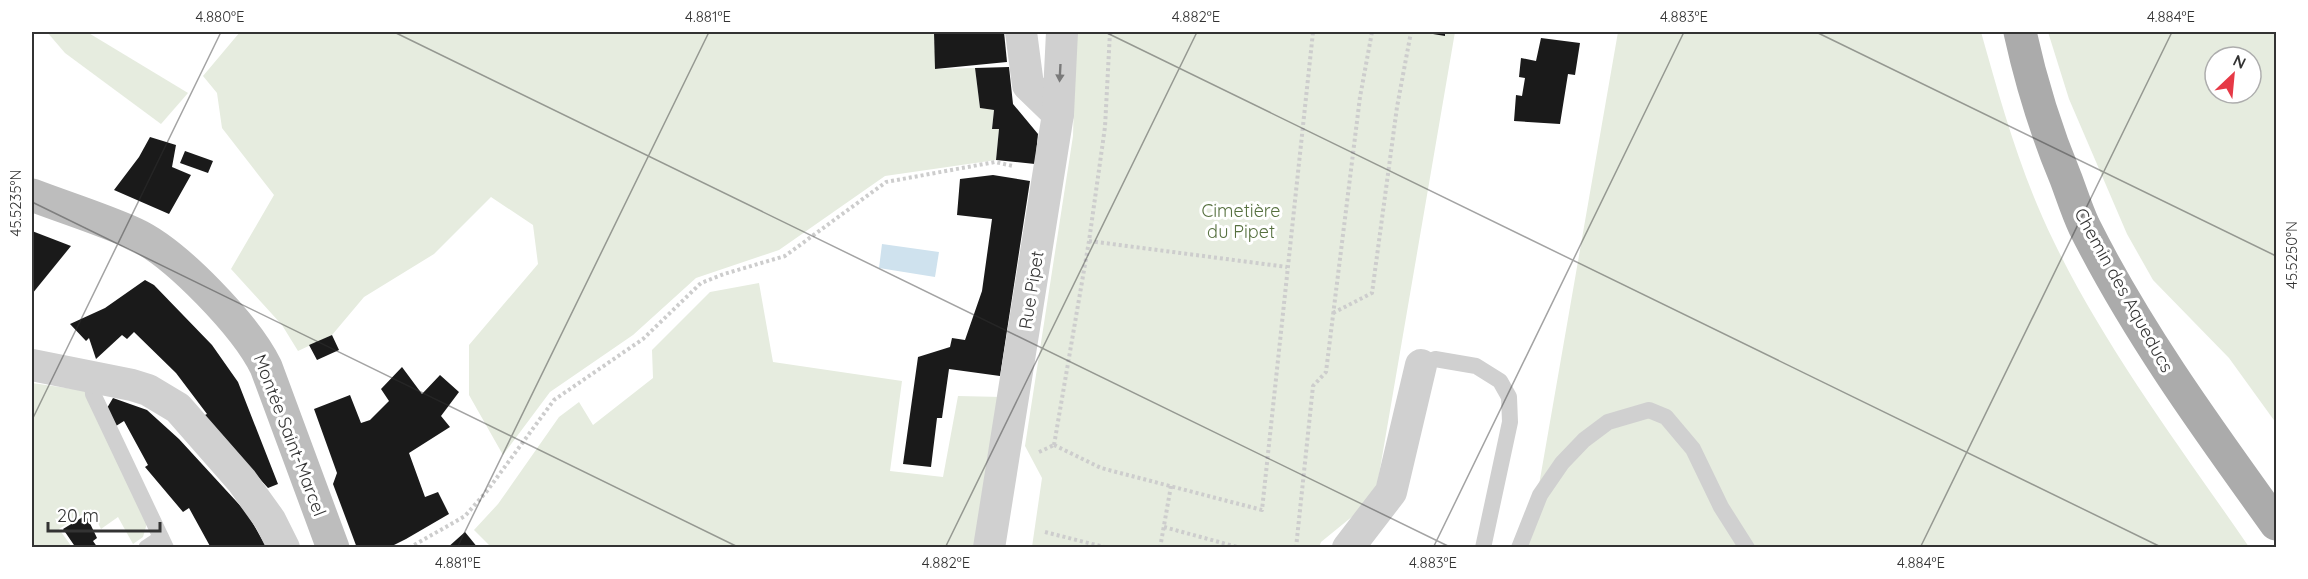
<svg xmlns="http://www.w3.org/2000/svg" width="2308" height="579" font-family="Quicksand,sans-serif">
	<style>
		.green { fill: #e6ecdf; fill-rule: evenodd }
		.water { fill: #cfe2ee }
		.building { fill: #1a1a1a }
		.lines { fill: none; stroke-linecap: round; stroke-linejoin: round }
		.path { stroke: #cdcdcd; stroke-width: 4; stroke-dasharray: 3 3; stroke-linecap: butt }
		.lane { stroke: #d0d0d0; stroke-width: 16 }
		.street { stroke: #d0d0d0; stroke-width: 32 }
		.secondary { stroke: #bdbdbd; stroke-width: 33 }
		.primary { stroke: #ababab; stroke-width: 33 }
		.oneway { fill: #7a7a7a }
		.ticks { fill: none; stroke: #333; stroke-width: 1.5; stroke-opacity: 0.45 }
		.labels { text-anchor: middle; dominant-baseline: central; stroke-width: 6; stroke-linejoin: round; paint-order: stroke }
		.park-label { font-size: 18px; fill: #56703f; stroke: #fff }
		.street-label { font-size: 18px; fill: #333; stroke: #fff }
		.neatline { fill: none; stroke: #333; stroke-width: 2 }
		.ticks-label { font-size: 15px; text-anchor: middle; fill: #333 }
	</style>
	<rect width="100%" height="100%" fill="#fff"/>
	<g class="green">
		<polygon points="47,32 87,32 188,93 161,124 65,53"/>
		<polygon points="240,32 552,32 556,34 559,32 966,32 934,34 936,69 975,68 980,108 994,110 992,129 999,129 996,160 885,176 779,250 696,278 633,335 550,392 503,455 469,395 469,345 538,264 533,225 491,197 434,254 364,297 332,335 298,351 282,325 231,269 274,195 222,128 217,93 203,76"/>
		<polygon points="1076,32 1455,32 1375,498 1321,542 1319,547 1032,547 1042,478 1025,446 1073,136"/>
		<path d="M1618,32h363c20,71 40,143 73,210 53,109 127,206 195,305l-721,1z"/>
		<path d="M2048,32h228v391l-47,-65 -76,-78 -26,-46 -58,-135zM2215,57h36v36h-36z"/>
		<polygon points="759,283 773,362 902,381 890,471 943,477 958,396 1003,397 978,547 492,548 474,530 498,504 559,417 579,402 593,425 653,378 652,350 710,292"/>
		<polygon points="32,383 87,391 147,523 143,537 133,544 118,517 101,529 91,509 59,529 72,547 32,547"/>
	</g>
	<polygon class="water" points="882,244 939,252 935,277 879,268"/>
	<g class="building">
		<polygon points="966,32 1004,32 1007,62 935,69 934,33"/>
		<polygon points="1421,32 1445,32 1445,36"/>
		<polygon points="1541,38 1580,43 1575,75 1568,74 1560,124 1514,121 1516,95 1522,96 1525,78 1519,77 1521,58 1536,61"/>
		<polygon points="1009,67 1013,104 1038,134 1035,164 996,160 999,129 992,129 994,110 980,108 975,68"/>
		<polygon points="150,137 176,145 172,167 191,175 169,214 114,190 139,157"/>
		<polygon points="185,151 213,161 208,173 180,163"/>
		<polygon points="993,175 1030,181 1000,376 949,369 942,418 937,418 931,467 903,464 918,357 950,347 952,338 965,340 982,291 992,219 957,215 960,179"/>
		<polygon points="32,231 71,246 32,294"/>
		<polygon points="145,280 154,285 212,345 238,382 278,484 268,488 203,416 207,414 176,373 134,332 127,339 122,335 96,359 89,338 86,341 70,324 105,308"/>
		<polygon points="332,335 339,350 317,360 309,345"/>
		<polygon points="402,367 422,394 440,375 459,392 441,416 450,427 409,453 425,497 438,492 449,514 406,539 388,548 357,548 333,484 337,473 314,409 350,395 361,423 370,420 389,401 381,389"/>
		<polygon points="113,398 147,410 179,439 247,513 267,548 211,548 189,508 183,512 145,467 148,465 124,421 116,426 107,408"/>
		<polygon points="86,515 97,538 93,541 98,548 76,548 63,529"/>
		<polygon points="465,532 478,548 447,548"/>
	</g>
	<g class="lines">
		<g class="path">
			<polyline points="1089,241 1287,267"/>
			<polyline points="1333,313 1372,293 1397,107 1411,32"/>
			<polyline points="1054,445 1101,468 1262,510 1313,32"/>
			<polyline points="1054,445 1089,241 1105,127 1110,32"/>
			<polyline points="1039,452 1054,445"/>
			<polyline points="1164,527 1241,548"/>
			<polyline points="1045,532 1108,548"/>
			<polyline points="409,548 465,516 487,491 554,400 643,339 701,283 724,274 785,256 886,182 995,162 1013,166"/>
			<polyline points="1160,548 1171,486"/>
			<polyline points="1296,548 1313,386 1326,372 1360,97 1372,32"/>
		</g>
		<g class="lane">
			<polyline points="1421,365 1435,359 1476,366 1500,381 1509,397 1510,422 1483,548"/>
			<polyline points="92,378 93,394 166,548"/>
			<polyline points="146,548 161,538"/>
			<polyline points="1519,548 1540,495 1562,463 1584,440 1608,422 1649,410 1666,417 1693,449 1721,507 1747,548"/>
		</g>
		<g class="street">
			<polyline points="1021,32 1028,85 1058,114"/>
			<polyline points="32,365 132,385 148,390 178,408 242,481 270,520 284,548"/>
			<polyline points="989,548 1058,114 1062,32"/>
			<polyline points="1348,548 1391,492 1421,365"/>
		</g>
		<path class="secondary" d="M32,195c34,13 70,24 103,39 41,19 111,92 131,133l67,181"/>
		<path class="primary" d="M2020,32c11,50 26,99 46,147 6,16 11,32 18,47 53,106 123,202 192,298"/>
	</g>
	<defs><path id="oneway-solid" d="M-6-.8H1V-3.2L6.5 0L1 3.2V.8H-6Z" transform="scale(1.5)"/></defs>
	<use class="oneway" href="#oneway-solid" transform="translate(1060 73) rotate(93)"/>
	<path class="ticks" d="M394,32l1058,516M1105,32l1058,516M1816,32l460,224M32,202l708,346M32,420l189,-388M457,548l252,-516M945,548l252,-516M1433,548l251,-516M1920,548l252,-516"/>
	<g class="labels">
		<g class="park-label">
			<text x="1241" y="210">Cimetière<tspan x="1241" dy="21">du Pipet</tspan></text>
		</g>
		<g class="street-label">
			<text transform="translate(1031 290) rotate(-81)">Rue Pipet</text>
			<text transform="translate(2124 290) rotate(61)">Chemin des Aqueducs</text>
			<text transform="translate(290 435) rotate(69)">Montée Saint-Marcel</text>
		</g>
	</g>
	<rect width="2308" height="579" fill="none" stroke="#ffffff" stroke-width="66"/>
	<g transform="translate(2233 75) rotate(26)"><circle r="28" fill="#ffffff" stroke="#adadad" stroke-width="1.5"/>
	<path d="M0-4.5L10 22L0 15L-10 22Z" fill="#e63946"/>
	<text y="-9" font-size="16" font-weight="bold" text-anchor="middle" fill="#333333">N</text>
	</g>
	<path d="M48 522v9h112v-9" fill="none" stroke="#333333" stroke-width="3"/>
	<text x="57" y="522" font-size="18" fill="#333333" stroke="#ffffff" stroke-width="4.5" paint-order="stroke">20 m</text>
	<rect x="33" y="33" width="2242" height="513" class="neatline"/>
	<g class="ticks-label">
		<text x="220" y="22">4.880°E</text>
		<text x="708" y="22">4.881°E</text>
		<text x="1196" y="22">4.882°E</text>
		<text x="1684" y="22">4.883°E</text>
		<text x="2171" y="22">4.884°E</text>
		<text transform="translate(16 203) rotate(-90)" y="5">45.5235°N</text>
		<text transform="translate(2292 255) rotate(-90)" y="5">45.5250°N</text>
		<text x="458" y="568">4.881°E</text>
		<text x="946" y="568">4.882°E</text>
		<text x="1433" y="568">4.883°E</text>
		<text x="1921" y="568">4.884°E</text>
	</g>
</svg>
